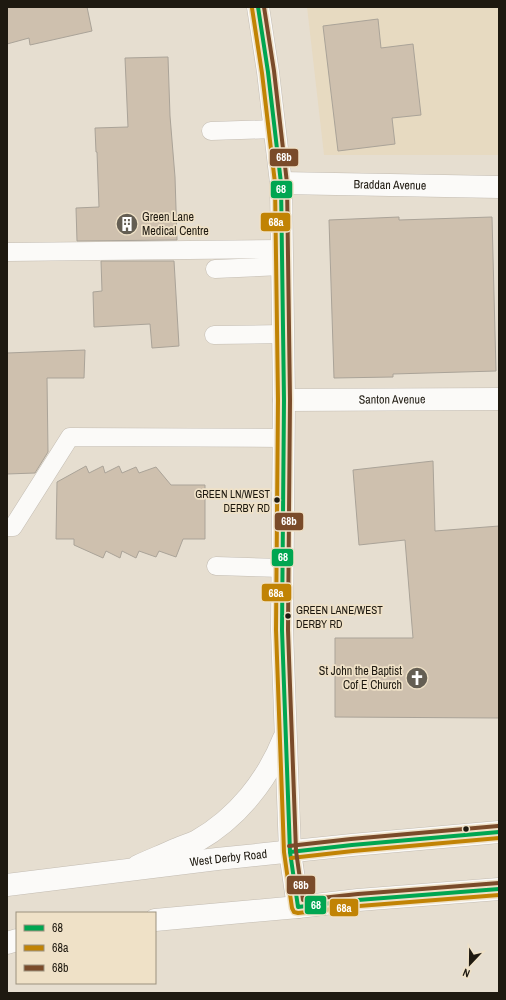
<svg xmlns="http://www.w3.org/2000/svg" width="506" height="1000" font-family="'Archivo Narrow',sans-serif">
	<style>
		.built { fill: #e7dac1 }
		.building { fill: #cec0ae; stroke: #aaa398 }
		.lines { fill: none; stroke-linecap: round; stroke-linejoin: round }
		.lane-casing { stroke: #c3bcb2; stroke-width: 19 }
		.street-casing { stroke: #c3bcb2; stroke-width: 23 }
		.secondary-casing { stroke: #c3bcb2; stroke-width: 23 }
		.highway-casing { stroke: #c3bcb2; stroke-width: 23 }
		.lane { stroke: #fbfaf8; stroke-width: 18 }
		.street { stroke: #fbfaf8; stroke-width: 22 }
		.secondary { stroke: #fbfaf8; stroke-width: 22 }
		.highway { stroke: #fbfaf8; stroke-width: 22 }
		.bus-1-casing { stroke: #efe1c7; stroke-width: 7 }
		.bus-2-casing { stroke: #efe1c7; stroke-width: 7 }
		.bus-3-casing { stroke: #efe1c7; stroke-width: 7 }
		.bus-1 { stroke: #00a651; stroke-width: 4 }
		.bus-2 { stroke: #c18304; stroke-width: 4 }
		.bus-3 { stroke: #7a4b2a; stroke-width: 4 }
		.bus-dot { fill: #1e1910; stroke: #efe1c7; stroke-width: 1.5 }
		.labels { text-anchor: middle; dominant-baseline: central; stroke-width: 3.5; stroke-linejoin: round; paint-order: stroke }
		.bus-label { font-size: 11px; fill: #1e1910; stroke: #efe1c7; text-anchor: end }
		.street-label { font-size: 12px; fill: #1e1910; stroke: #efe1c7 }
		.poi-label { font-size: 12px; fill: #1e1910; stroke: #efe1c7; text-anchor: start }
		.line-badge { stroke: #efe1c7; stroke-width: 1.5 }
		.badge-label { font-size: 11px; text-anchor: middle; font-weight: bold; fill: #fff }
	</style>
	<rect width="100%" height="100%" fill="#e6ded0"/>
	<polygon class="built" points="307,7 499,7 499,155 324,155"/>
	<g class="building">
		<polygon points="7,7 87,7 92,31 30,45 29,38 7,44"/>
		<polygon points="378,19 381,48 413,44 421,115 392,118 395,144 338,151 323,26"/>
		<polygon points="168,57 170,116 175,177 177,240 77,241 76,208 99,207 97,152 96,152 95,128 128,127 125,58"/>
		<polygon points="399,217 399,220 492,217 496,371 393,374 393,377 334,378 329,220"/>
		<polygon points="101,261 174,261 179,346 152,348 150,324 94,327 93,292 102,291"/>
		<polygon points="85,350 84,378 47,378 48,452 35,473 7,474 7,353"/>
		<polygon points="433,461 435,531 499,526 499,718 335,717 335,638 413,638 405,540 359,545 353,470"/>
		<polygon points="86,466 89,473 103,466 105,473 119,466 122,473 136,467 139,473 156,467 171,485 205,485 205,539 183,539 176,557 159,551 156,557 139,551 136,558 122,551 120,558 106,551 103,558 74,545 74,539 56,539 57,482"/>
	</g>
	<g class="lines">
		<g class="lane-casing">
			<g id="lane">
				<polyline points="211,131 275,129"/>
				<polyline points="7,252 282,249"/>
				<polyline points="215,269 282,266"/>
				<polyline points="214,335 283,334"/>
				<polyline points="7,527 13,527 70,437 284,438"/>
				<polyline points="216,566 283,568"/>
			</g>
		</g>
		<g class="street-casing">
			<g id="street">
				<path id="s1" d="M281,183l218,4"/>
				<path id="s2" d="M284,400l215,-1"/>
			</g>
		</g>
		<g class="secondary-casing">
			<g id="secondary">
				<polyline points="258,7 268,72 281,183 284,400 282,630 290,852 298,907"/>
				<path d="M138,866c13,-6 26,-11 39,-17 7,-3 14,-5 20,-8 40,-23 70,-60 87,-103"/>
			</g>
		</g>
		<g class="highway-casing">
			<g id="highway">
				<path id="s3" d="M7,885l210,-26 135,-14 147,-13"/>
				<polyline points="155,920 298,907 358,900 499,889"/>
				<polyline points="7,943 17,940"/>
			</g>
		</g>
		<use href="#lane" class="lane"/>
		<use href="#street" class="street"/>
		<use href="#secondary" class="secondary"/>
		<use href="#highway" class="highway"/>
		<g class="bus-1-casing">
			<g id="bus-1">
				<polyline points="258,7 268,72 281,183 284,400 282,630 290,852 298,907 358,900 499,889"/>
				<polyline points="290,852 352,845 499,832"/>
			</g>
		</g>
		<g class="bus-2-casing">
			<g id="bus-2">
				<polyline points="252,8 262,73 275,183 278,400 276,630 284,852 292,908 294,912 298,913 359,906 499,895"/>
				<polyline points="291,858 353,851 499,838"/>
			</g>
		</g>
		<g class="bus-3-casing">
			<g id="bus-3">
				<polyline points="264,7 274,71 287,183 290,400 288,630 296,851 303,900 358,894 499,883"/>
				<polyline points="289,846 351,839 498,826"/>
			</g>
		</g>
		<use href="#bus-1" class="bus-1"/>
		<use href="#bus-2" class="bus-2"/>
		<use href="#bus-3" class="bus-3"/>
	</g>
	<defs>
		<g id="building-disc" transform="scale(1.15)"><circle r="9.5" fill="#645e53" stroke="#efe1c7"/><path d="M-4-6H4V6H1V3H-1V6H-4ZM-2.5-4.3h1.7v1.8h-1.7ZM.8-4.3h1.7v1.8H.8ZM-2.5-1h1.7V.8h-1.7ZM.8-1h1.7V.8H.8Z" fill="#fff"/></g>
		<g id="church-disc" transform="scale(1.15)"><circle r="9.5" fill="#645e53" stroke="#efe1c7"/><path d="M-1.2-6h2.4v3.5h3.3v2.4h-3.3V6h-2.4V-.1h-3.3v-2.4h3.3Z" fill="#fff"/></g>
	</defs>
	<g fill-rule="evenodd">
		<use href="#building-disc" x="127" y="224"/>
		<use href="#church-disc" x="417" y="678"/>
	</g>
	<g class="bus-dot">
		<circle cx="277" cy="500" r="3.5"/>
		<circle cx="288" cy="616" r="3.5"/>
		<circle cx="466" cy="829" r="3.5"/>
	</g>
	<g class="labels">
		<g class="bus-label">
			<text x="270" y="494">GREEN LN/WEST<tspan x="270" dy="14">DERBY RD</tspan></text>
			<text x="296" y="610" text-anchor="start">GREEN LANE/WEST<tspan x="296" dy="14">DERBY RD</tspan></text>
		</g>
		<g class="street-label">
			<text stroke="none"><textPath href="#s1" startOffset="109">Braddan Avenue</textPath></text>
			<text stroke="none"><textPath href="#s2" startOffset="108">Santon Avenue</textPath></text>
			<text stroke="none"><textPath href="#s3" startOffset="223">West Derby Road</textPath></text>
		</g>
		<g class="poi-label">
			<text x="142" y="217">Green Lane<tspan x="142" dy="14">Medical Centre</tspan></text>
			<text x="402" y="671" text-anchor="end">St John the Baptist<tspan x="402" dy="14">Cof E Church</tspan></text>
		</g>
	</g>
	<g class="line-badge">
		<rect x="269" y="148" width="30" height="19" rx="4" fill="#7a4b2a"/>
		<rect x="270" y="180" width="23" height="19" rx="4" fill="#00a651"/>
		<rect x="260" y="212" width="31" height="20" rx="4" fill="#c18304"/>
		<rect x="274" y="512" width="30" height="19" rx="4" fill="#7a4b2a"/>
		<rect x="271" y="548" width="23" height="19" rx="4" fill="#00a651"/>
		<rect x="261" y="583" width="31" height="19" rx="4" fill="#c18304"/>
		<rect x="286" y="875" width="30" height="20" rx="4" fill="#7a4b2a"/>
		<rect x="304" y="895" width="23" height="20" rx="4" fill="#00a651"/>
		<rect x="329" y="898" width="30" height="19" rx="4" fill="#c18304"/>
	</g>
	<g class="badge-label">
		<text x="284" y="161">68b</text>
		<text x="281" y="193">68</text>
		<text x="276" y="226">68a</text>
		<text x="289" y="525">68b</text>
		<text x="283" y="561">68</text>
		<text x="276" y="597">68a</text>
		<text x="301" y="889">68b</text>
		<text x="316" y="909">68</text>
		<text x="344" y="912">68a</text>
	</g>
	<rect width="506" height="1000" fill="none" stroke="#1e1910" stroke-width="16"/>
	<rect x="16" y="912" width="140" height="72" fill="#efe1c7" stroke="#9b917e"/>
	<rect x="24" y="925" width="20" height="6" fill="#00a651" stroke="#9b917e"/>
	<text x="52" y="932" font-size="12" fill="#1e1910">68</text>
	<rect x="24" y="945" width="20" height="6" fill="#c18304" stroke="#9b917e"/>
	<text x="52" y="952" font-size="12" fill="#1e1910">68a</text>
	<rect x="24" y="965" width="20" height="6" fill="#7a4b2a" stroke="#9b917e"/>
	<text x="52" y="972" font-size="12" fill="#1e1910">68b</text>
	<g transform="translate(470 964) rotate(202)" stroke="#efe1c7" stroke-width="3" paint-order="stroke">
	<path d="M0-3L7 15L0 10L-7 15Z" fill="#1e1910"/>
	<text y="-6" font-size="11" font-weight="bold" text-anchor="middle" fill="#1e1910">N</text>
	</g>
</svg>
